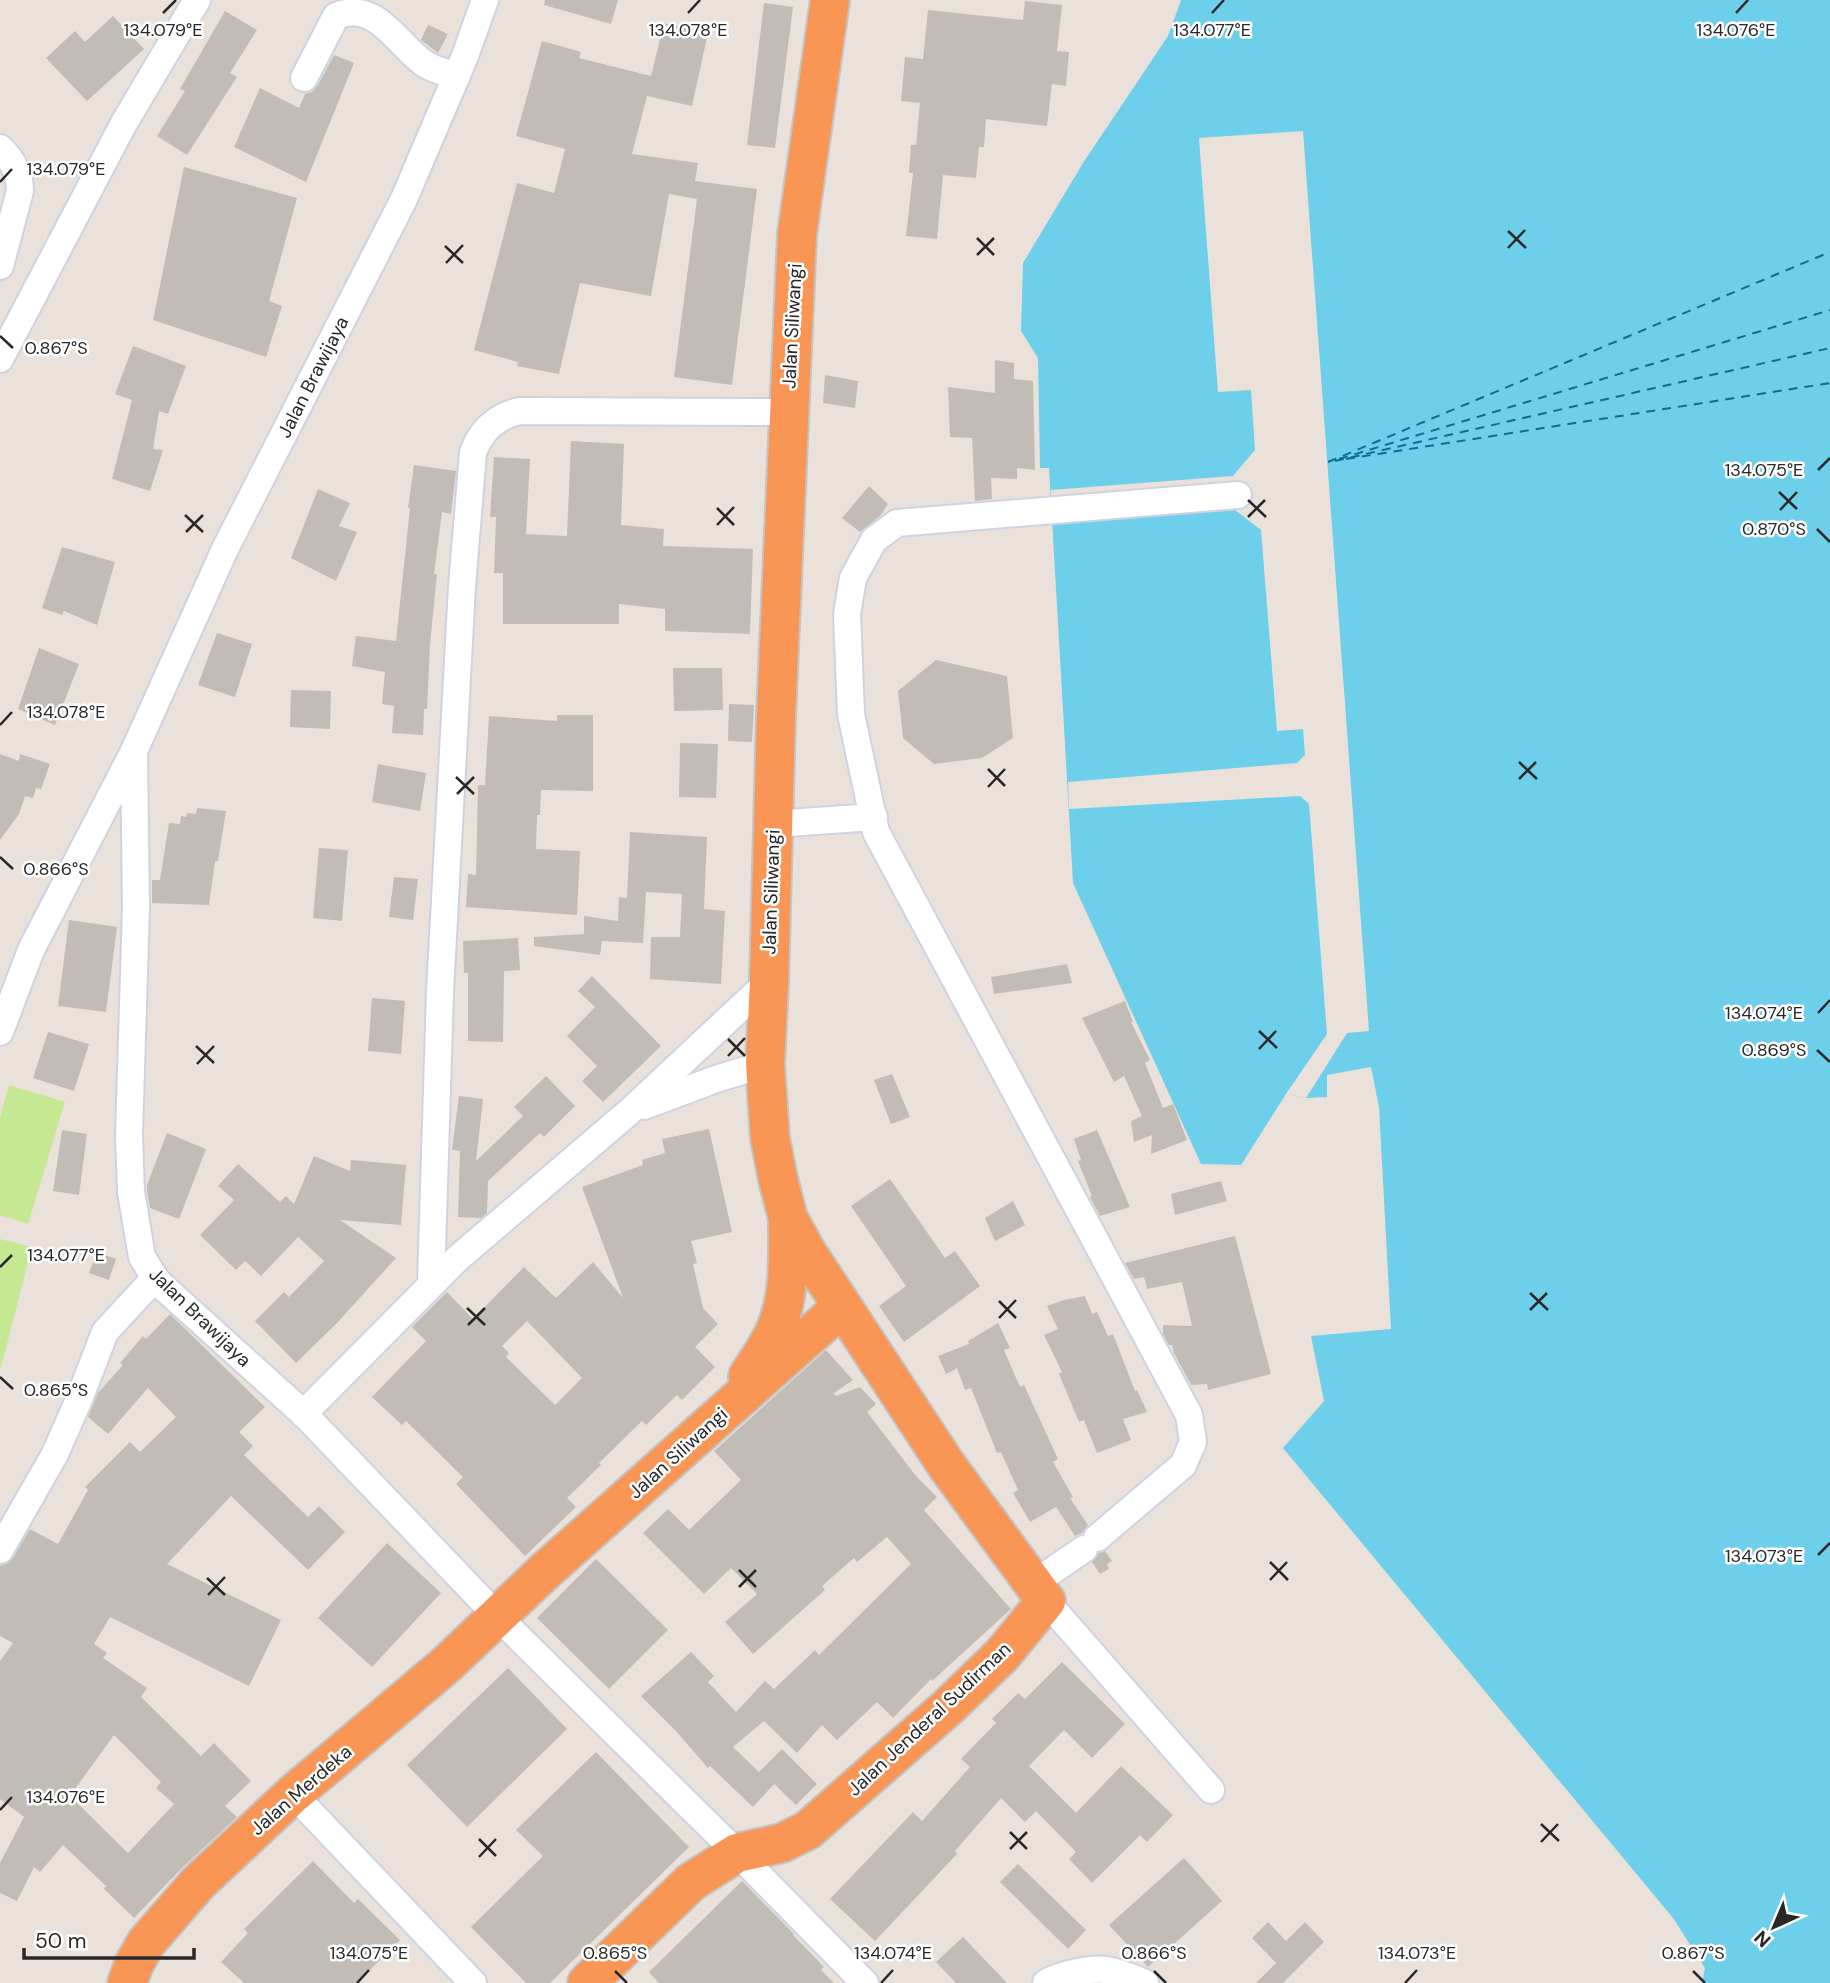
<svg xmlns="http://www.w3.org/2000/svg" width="1830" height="1983" font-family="'DM Sans',sans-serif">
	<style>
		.pitch { fill: #c7e892 }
		.water { fill: #6ecfeb }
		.pier { fill: #eae2da }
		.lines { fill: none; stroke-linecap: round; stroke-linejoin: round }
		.ferry { stroke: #106c94; stroke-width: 2; stroke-dasharray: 9 7; stroke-linecap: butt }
		.building { fill: #c2bcb6; fill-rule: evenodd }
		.minor-casing { stroke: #cfd3e1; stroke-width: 30 }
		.highway-casing { stroke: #c3c3c3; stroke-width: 42 }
		.minor { stroke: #fff; stroke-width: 26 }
		.highway { stroke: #fa9655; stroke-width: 38 }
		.ticks { fill: none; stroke: #282828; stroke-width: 2.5 }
		.labels { text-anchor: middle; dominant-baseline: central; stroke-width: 5; stroke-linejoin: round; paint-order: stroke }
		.street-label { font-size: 19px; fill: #282828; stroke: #fff }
		.ticks-label { font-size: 18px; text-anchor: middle; fill: #282828; stroke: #fff; stroke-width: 5; stroke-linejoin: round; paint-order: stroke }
	</style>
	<rect width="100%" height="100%" fill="#eae2da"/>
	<g class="pitch">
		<polygon points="9,1085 65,1102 28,1224 0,1215 0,1117"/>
		<polygon points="0,1239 32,1247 0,1371"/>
	</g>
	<polygon class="water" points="1181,0 1830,0 1830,1983 1702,1983 1705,1968 1673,1918 1283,1448 1324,1401 1311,1336 1391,1329 1379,1107 1371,1067 1327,1075 1327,1097 1306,1098 1286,1094 1241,1165 1201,1164 1073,883 1049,468 1040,468 1038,358 1021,331 1023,263 1083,163 1168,36"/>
	<polygon class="pier" points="1303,131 1369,1031 1347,1033 1306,1098 1286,1094 1327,1034 1309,804 1300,796 1069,809 1068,782 1297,763 1305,755 1303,729 1277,731 1261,530 1235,510 1052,522 1051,490 1233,476 1255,450 1251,390 1218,392 1199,138"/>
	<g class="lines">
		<g class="ferry">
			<polyline points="1339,459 1830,310"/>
			<polyline points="1346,459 1830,383"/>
			<polyline points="1335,461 1830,348"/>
			<polyline points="1328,462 1830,252"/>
		</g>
	</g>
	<g class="building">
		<polygon points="545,0 618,0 611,24 544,5"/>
		<polygon points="1025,1 1062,5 1057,51 1069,52 1066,86 1052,84 1047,126 986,119 984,147 979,147 976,178 943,175 937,239 906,236 913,173 909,173 911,145 916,145 920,103 901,101 905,57 923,59 928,10 1023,20"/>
		<polygon points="764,3 793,7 775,148 747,145"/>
		<polygon points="225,11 257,30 230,73 237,77 187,155 157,136 185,91 180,89"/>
		<polygon points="113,16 144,49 87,101 46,58 75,31 85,42"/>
		<polygon points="664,23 708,33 692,106 647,96 632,154 698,163 695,181 757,189 732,385 674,377 697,199 669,194 651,296 580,283 559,374 517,366 518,362 474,350 517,183 554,193 565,149 516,136 542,41 581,52 579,58 651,76"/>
		<polygon points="428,25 448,34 438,53 421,40"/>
		<polygon points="334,55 354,63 306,182 234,147 260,88 299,108 305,94 312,92 318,85"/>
		<polygon points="184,167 297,198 269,301 282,306 266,357 153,320"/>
		<polygon points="133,346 186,366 168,414 159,411 153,449 163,450 150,491 112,479 132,400 115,394"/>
		<polygon points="995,360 1014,363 1014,379 1033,381 1035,470 1017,468 1017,479 991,478 992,499 975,501 972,438 950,437 948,387 995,393"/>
		<polygon points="825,375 858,381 855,408 823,403"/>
		<polygon points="571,441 624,444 621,525 664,529 663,546 753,549 750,634 665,631 665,609 619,604 619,624 503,624 503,573 494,573 496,517 490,517 494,457 530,459 526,534 567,536"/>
		<polygon points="414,465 456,471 451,514 442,512 434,574 437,574 430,644 427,709 424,709 423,735 392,733 394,706 382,704 385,672 352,666 356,636 396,641 410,508 408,508"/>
		<polygon points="869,486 888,504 880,516 860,532 842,518"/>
		<polygon points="318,489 350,503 339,526 357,532 336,581 291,558"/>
		<polygon points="62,547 115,562 97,625 64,611 62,615 42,608"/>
		<polygon points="217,633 252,644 235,697 198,685"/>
		<polygon points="39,648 79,664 55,725 18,709"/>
		<polygon points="936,660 1007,676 1013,738 982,758 934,764 903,738 898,691"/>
		<polygon points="673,668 722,668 723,710 674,711"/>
		<polygon points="291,690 331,691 330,729 290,727"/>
		<polygon points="729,704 754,705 752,742 728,741"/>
		<polygon points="557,715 593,715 593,791 541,790 540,815 537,815 536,849 580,851 577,915 466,907 468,874 476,875 478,785 485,785 489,716 557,721"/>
		<polygon points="680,743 718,744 716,798 679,797"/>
		<polygon points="0,754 19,761 20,754 50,764 41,789 36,788 33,798 25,796 19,814 0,840"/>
		<polygon points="378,764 426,773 420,811 372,802"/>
		<polygon points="197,808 226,811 218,861 215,861 209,905 152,903 152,880 160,880 169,823 180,824 181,816 186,817 187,813 196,814"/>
		<polygon points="630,832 707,837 704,909 725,911 721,984 650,979 651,937 680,937 682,894 646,892 643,943 602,941 600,955 534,946 534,937 584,934 584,916 618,921 619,897 627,898"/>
		<polygon points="319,848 348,850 342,921 313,918"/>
		<polygon points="394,877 418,879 413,920 389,917"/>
		<polygon points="69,920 117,927 106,1012 58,1006"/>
		<polygon points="518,938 520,970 504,971 503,1042 468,1041 468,973 464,973 463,941"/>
		<polygon points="1067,964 1072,983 994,994 991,977"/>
		<polygon points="592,976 661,1046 603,1102 582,1081 597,1066 567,1036 595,1007 578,991"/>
		<polygon points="372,998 405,1001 401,1054 368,1051"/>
		<polygon points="1125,1001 1133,1022 1131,1022 1150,1060 1145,1063 1163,1108 1173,1104 1187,1140 1151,1154 1152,1135 1134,1142 1131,1121 1142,1116 1124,1076 1114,1082 1082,1018"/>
		<polygon points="48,1032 89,1044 74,1091 33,1078"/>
		<polygon points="892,1074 910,1117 891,1124 874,1080"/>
		<polygon points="546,1076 575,1106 544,1137 540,1133 488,1181 487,1213 481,1218 458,1217 460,1151 452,1150 459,1096 483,1099 476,1161 523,1116 514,1107"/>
		<path d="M709,1129l23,103 -41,9 6,22 -4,1 10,44 15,16 -23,23 20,20 -33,33 -5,-5 -31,30 -4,-4 -43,42 2,2 -34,33 9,9 -51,49 -69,-72 7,-7 -57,-56 -4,4 -30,-28 54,-56 -14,-14 35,-35 26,27 51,-52 32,31 37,-36 30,36 -41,-111 61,-22 -1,-5 23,-7 -3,-14zM527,1321l55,57 -27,27 -49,-48 3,-4 -7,-7z"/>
		<polygon points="62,1130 87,1134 79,1195 53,1191"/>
		<polygon points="1097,1130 1130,1207 1100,1216 1090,1197 1092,1196 1078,1161 1081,1160 1074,1139"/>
		<polygon points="167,1133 206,1149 179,1219 150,1208 147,1190 147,1185"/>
		<polygon points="314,1156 350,1171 351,1160 406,1165 401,1225 340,1220 396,1258 337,1323 296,1363 255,1321 284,1292 289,1297 324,1261 298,1237 261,1276 245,1261 236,1270 200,1235 234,1200 218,1186 238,1164 280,1202 286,1196 294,1204"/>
		<polygon points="890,1179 945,1258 955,1251 980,1286 904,1342 879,1306 906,1286 851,1206"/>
		<polygon points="1221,1181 1227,1201 1175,1215 1171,1194"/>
		<polygon points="1013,1201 1025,1225 995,1241 985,1218"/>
		<polygon points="1235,1236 1271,1374 1208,1390 1207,1384 1191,1385 1174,1353 1172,1345 1169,1345 1163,1334 1163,1325 1192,1326 1182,1282 1147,1289 1144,1277 1134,1279 1125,1263"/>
		<polygon points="97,1252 116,1259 109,1280 89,1273"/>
		<polygon points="1085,1296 1092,1314 1097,1312 1108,1336 1113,1334 1135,1391 1137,1390 1147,1412 1123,1419 1131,1440 1097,1453 1084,1420 1079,1422 1059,1374 1062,1372 1044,1335 1058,1329 1047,1306 1064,1300"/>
		<path d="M170,1314l95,93 -26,25 14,14 -9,9 64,62 11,-11 26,26 -37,38 -77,-74 -64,68 114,56 -32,66 -139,-69 -16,27 13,9 -4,5 44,30 -6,9 60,59 13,-13 37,38 -26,25 12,11 -54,50 -49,51 -30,-29 2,-3 -43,-41 -23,27 -6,-5 -17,34 -17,-8v-30l24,-46 -24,-18v-138l13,-18 -13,-7v-70l8,-3 5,-5 17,-29 28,15 30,-54 -3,-3 45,-45 10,10 36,-35 -28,-29 -40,46 -20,-17 10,-24 25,-28 -3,-2 23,-27 3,3zM114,1735l47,47 -5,6 18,16 -46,49 -58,-57z"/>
		<polygon points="998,1323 1010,1348 1004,1350 1020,1387 1024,1385 1058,1459 1053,1462 1073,1497 1070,1498 1088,1525 1082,1533 1075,1536 1056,1507 1030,1522 1013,1493 1018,1490 1001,1452 997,1453 971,1388 965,1390 957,1368 946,1374 938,1356 969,1344 968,1341"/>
		<polygon points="826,1350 853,1380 834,1393 836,1396 860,1387 876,1404 867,1412 916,1476 937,1497 924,1510 1011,1609 932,1681 931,1679 893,1718 877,1702 837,1740 822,1725 797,1753 764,1721 733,1747 759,1772 782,1749 817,1784 796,1805 774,1784 753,1807 710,1766 708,1768 675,1730 641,1696 691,1652 714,1676 708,1682 736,1712 765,1681 774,1689 815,1650 819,1655 911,1564 887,1537 857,1562 854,1558 822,1586 825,1590 753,1654 725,1622 757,1594 731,1568 704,1594 643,1533 668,1509 689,1530 741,1480 714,1451"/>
		<polygon points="387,1543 441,1593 372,1667 318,1618"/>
		<polygon points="1105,1551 1112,1561 1107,1564 1109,1569 1100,1574 1092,1562 1099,1553"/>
		<polygon points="596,1559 668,1630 609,1689 537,1618"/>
		<polygon points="1062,1662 1125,1724 1092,1758 1064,1730 1029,1766 1076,1813 1121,1766 1173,1815 1147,1842 1140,1835 1092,1883 1069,1859 1076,1852 1036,1811 1025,1822 1001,1798 955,1851 957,1854 875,1941 830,1899 913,1812 922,1821 970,1767 961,1759 996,1723 992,1719 1018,1693 1025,1699"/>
		<polygon points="508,1668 567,1729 467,1827 407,1765"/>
		<polygon points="596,1752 689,1847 550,1983 526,1983 471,1927 543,1856 516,1830"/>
		<polygon points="1184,1858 1222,1901 1148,1967 1109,1925"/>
		<polygon points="313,1861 354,1903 358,1899 400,1940 357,1983 244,1983 221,1962 248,1933 244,1929"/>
		<polygon points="1018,1864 1086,1930 1068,1949 1000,1882"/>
		<polygon points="742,1881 794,1934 793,1935 824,1967 821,1970 834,1983 659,1983 649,1972"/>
		<polygon points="1268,1922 1286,1941 1305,1922 1324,1942 1283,1983 1256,1983 1276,1963 1252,1938"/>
		<polygon points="963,1937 1007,1983 956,1983 936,1962"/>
	</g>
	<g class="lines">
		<g class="minor-casing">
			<g id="minor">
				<path d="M304,78l32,-62c39,-16 60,26 85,45 9,8 24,11 36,15"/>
				<path d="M0,148c13,12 20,26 20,43l-20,75"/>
				<polyline points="0,359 124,123 197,0"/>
				<polyline points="134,751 136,908 129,1135 131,1192 142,1257 155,1278 161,1285 305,1415 498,1617 737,1853 865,1983"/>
				<polyline points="773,824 874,817"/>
				<polyline points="0,1032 31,950 134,751 225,549 404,199 465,56 485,0"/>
				<polyline points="644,1106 716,1079 765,1064"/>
				<path d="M431,1283l9,-291 22,-406 11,-133c8,-23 23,-36 46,-42l269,1"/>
				<polyline points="303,1414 458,1258 629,1112 769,981"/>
				<polyline points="1097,1538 1183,1465 1193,1442 1189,1415 876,832 851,714 847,614 853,578 874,540 897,523 1238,495"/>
				<polyline points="0,1550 55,1454 80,1397 105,1332 155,1278"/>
				<polyline points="1033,1584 1084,1549"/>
				<polyline points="1046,1601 1211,1790"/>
				<polyline points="293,1794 473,1983"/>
				<path d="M1046,1983c13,-9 45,-15 61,-13 13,2 26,8 38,13"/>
			</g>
		</g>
		<g class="highway-casing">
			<g id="highway">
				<path d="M748,1376c11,-17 23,-33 30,-52 12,-33 10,-68 10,-103"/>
				<polyline points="127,1983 134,1964 146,1943 198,1883 293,1794 447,1664 544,1572 842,1307"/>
				<polyline points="587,1983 691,1882 737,1853 782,1843 808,1830 948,1707 1002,1655 1046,1601 947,1466 806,1251 788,1218 778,1179 770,1138 765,1064 769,981 776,716 797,234 830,0"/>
			</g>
		</g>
		<use href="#minor" class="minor"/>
		<use href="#highway" class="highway"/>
	</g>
	<path class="ticks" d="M163,13l13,-13M688,13l12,-13M1212,13l12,-13M1736,13l12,-13M0,182l12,-13M1508,231l18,17M977,238l17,17M445,246l18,17M1508,248l17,-18M977,255l17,-17M446,263l17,-18M0,336l13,12M1818,470l12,-12M1779,492l18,17M1248,500l18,17M717,508l17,17M1780,510l17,-18M185,515l18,17M1248,517l17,-17M717,525l17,-18M1817,529l13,13M186,532l17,-17M0,725l12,-13M1519,762l18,17M988,769l17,17M456,777l18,17M1519,779l17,-17M988,787l17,-18M457,794l17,-17M0,857l13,12M1818,1013l12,-13M1259,1031l18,17M728,1039l17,17M196,1046l18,17M1259,1049l17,-18M1817,1050l13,12M728,1056l17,-18M197,1064l17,-18M0,1267l12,-12M1530,1293l18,17M999,1301l17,17M467,1308l18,17M1530,1310l17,-17M999,1318l17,-18M468,1325l17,-17M0,1377l13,12M1818,1555l12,-12M1270,1562l18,18M739,1570l17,17M207,1578l18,17M1270,1580l17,-18M739,1587l17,-17M208,1595l17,-18M0,1810l12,-13M1541,1824l18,17M1010,1832l17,17M479,1839l17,17M1541,1842l17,-18M1010,1849l17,-17M479,1857l17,-18M615,1971l12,12M1154,1971l12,12M1693,1971l12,12M357,1983l12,-13M881,1983l12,-13M1405,1983l12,-13"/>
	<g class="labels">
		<g class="street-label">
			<text transform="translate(792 326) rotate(-87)">Jalan Siliwangi</text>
			<text transform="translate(313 377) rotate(-63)">Jalan Brawijaya</text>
			<text transform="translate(771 892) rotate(-88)">Jalan Siliwangi</text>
			<text transform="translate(200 1317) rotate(44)">Jalan Brawijaya</text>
			<text transform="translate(678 1453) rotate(-42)">Jalan Siliwangi</text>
			<text transform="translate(929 1719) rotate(-43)">Jalan Jenderal Sudirman</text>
			<text transform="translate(301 1790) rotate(-41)">Jalan Merdeka</text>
		</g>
	</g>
	<g class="ticks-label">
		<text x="688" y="36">134.078°E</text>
		<text x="163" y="36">134.079°E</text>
		<text x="1212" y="36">134.077°E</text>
		<text x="1736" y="36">134.076°E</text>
		<text x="66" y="175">134.079°E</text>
		<text x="56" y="354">0.867°S</text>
		<text x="1764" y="476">134.075°E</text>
		<text x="1774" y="535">0.870°S</text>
		<text x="66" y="718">134.078°E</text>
		<text x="56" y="875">0.866°S</text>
		<text x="1764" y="1019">134.074°E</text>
		<text x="1774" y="1056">0.869°S</text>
		<text x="66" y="1261">134.077°E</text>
		<text x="56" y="1396">0.865°S</text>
		<text x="1764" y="1562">134.073°E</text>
		<text x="66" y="1803">134.076°E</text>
		<text x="369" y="1959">134.075°E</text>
		<text x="893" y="1959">134.074°E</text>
		<text x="1417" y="1959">134.073°E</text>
		<text x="615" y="1959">0.865°S</text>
		<text x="1154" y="1959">0.866°S</text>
		<text x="1693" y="1959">0.867°S</text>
	</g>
	<g transform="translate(1774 1927) rotate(224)" stroke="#ffffff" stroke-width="5" paint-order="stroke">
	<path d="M0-5L12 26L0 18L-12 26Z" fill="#282828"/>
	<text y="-10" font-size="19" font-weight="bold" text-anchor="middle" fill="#282828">N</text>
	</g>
	<path d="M24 1948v10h170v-10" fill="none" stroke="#282828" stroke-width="3.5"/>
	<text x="35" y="1948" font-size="21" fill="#282828" stroke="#ffffff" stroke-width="5" paint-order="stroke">50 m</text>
</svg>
